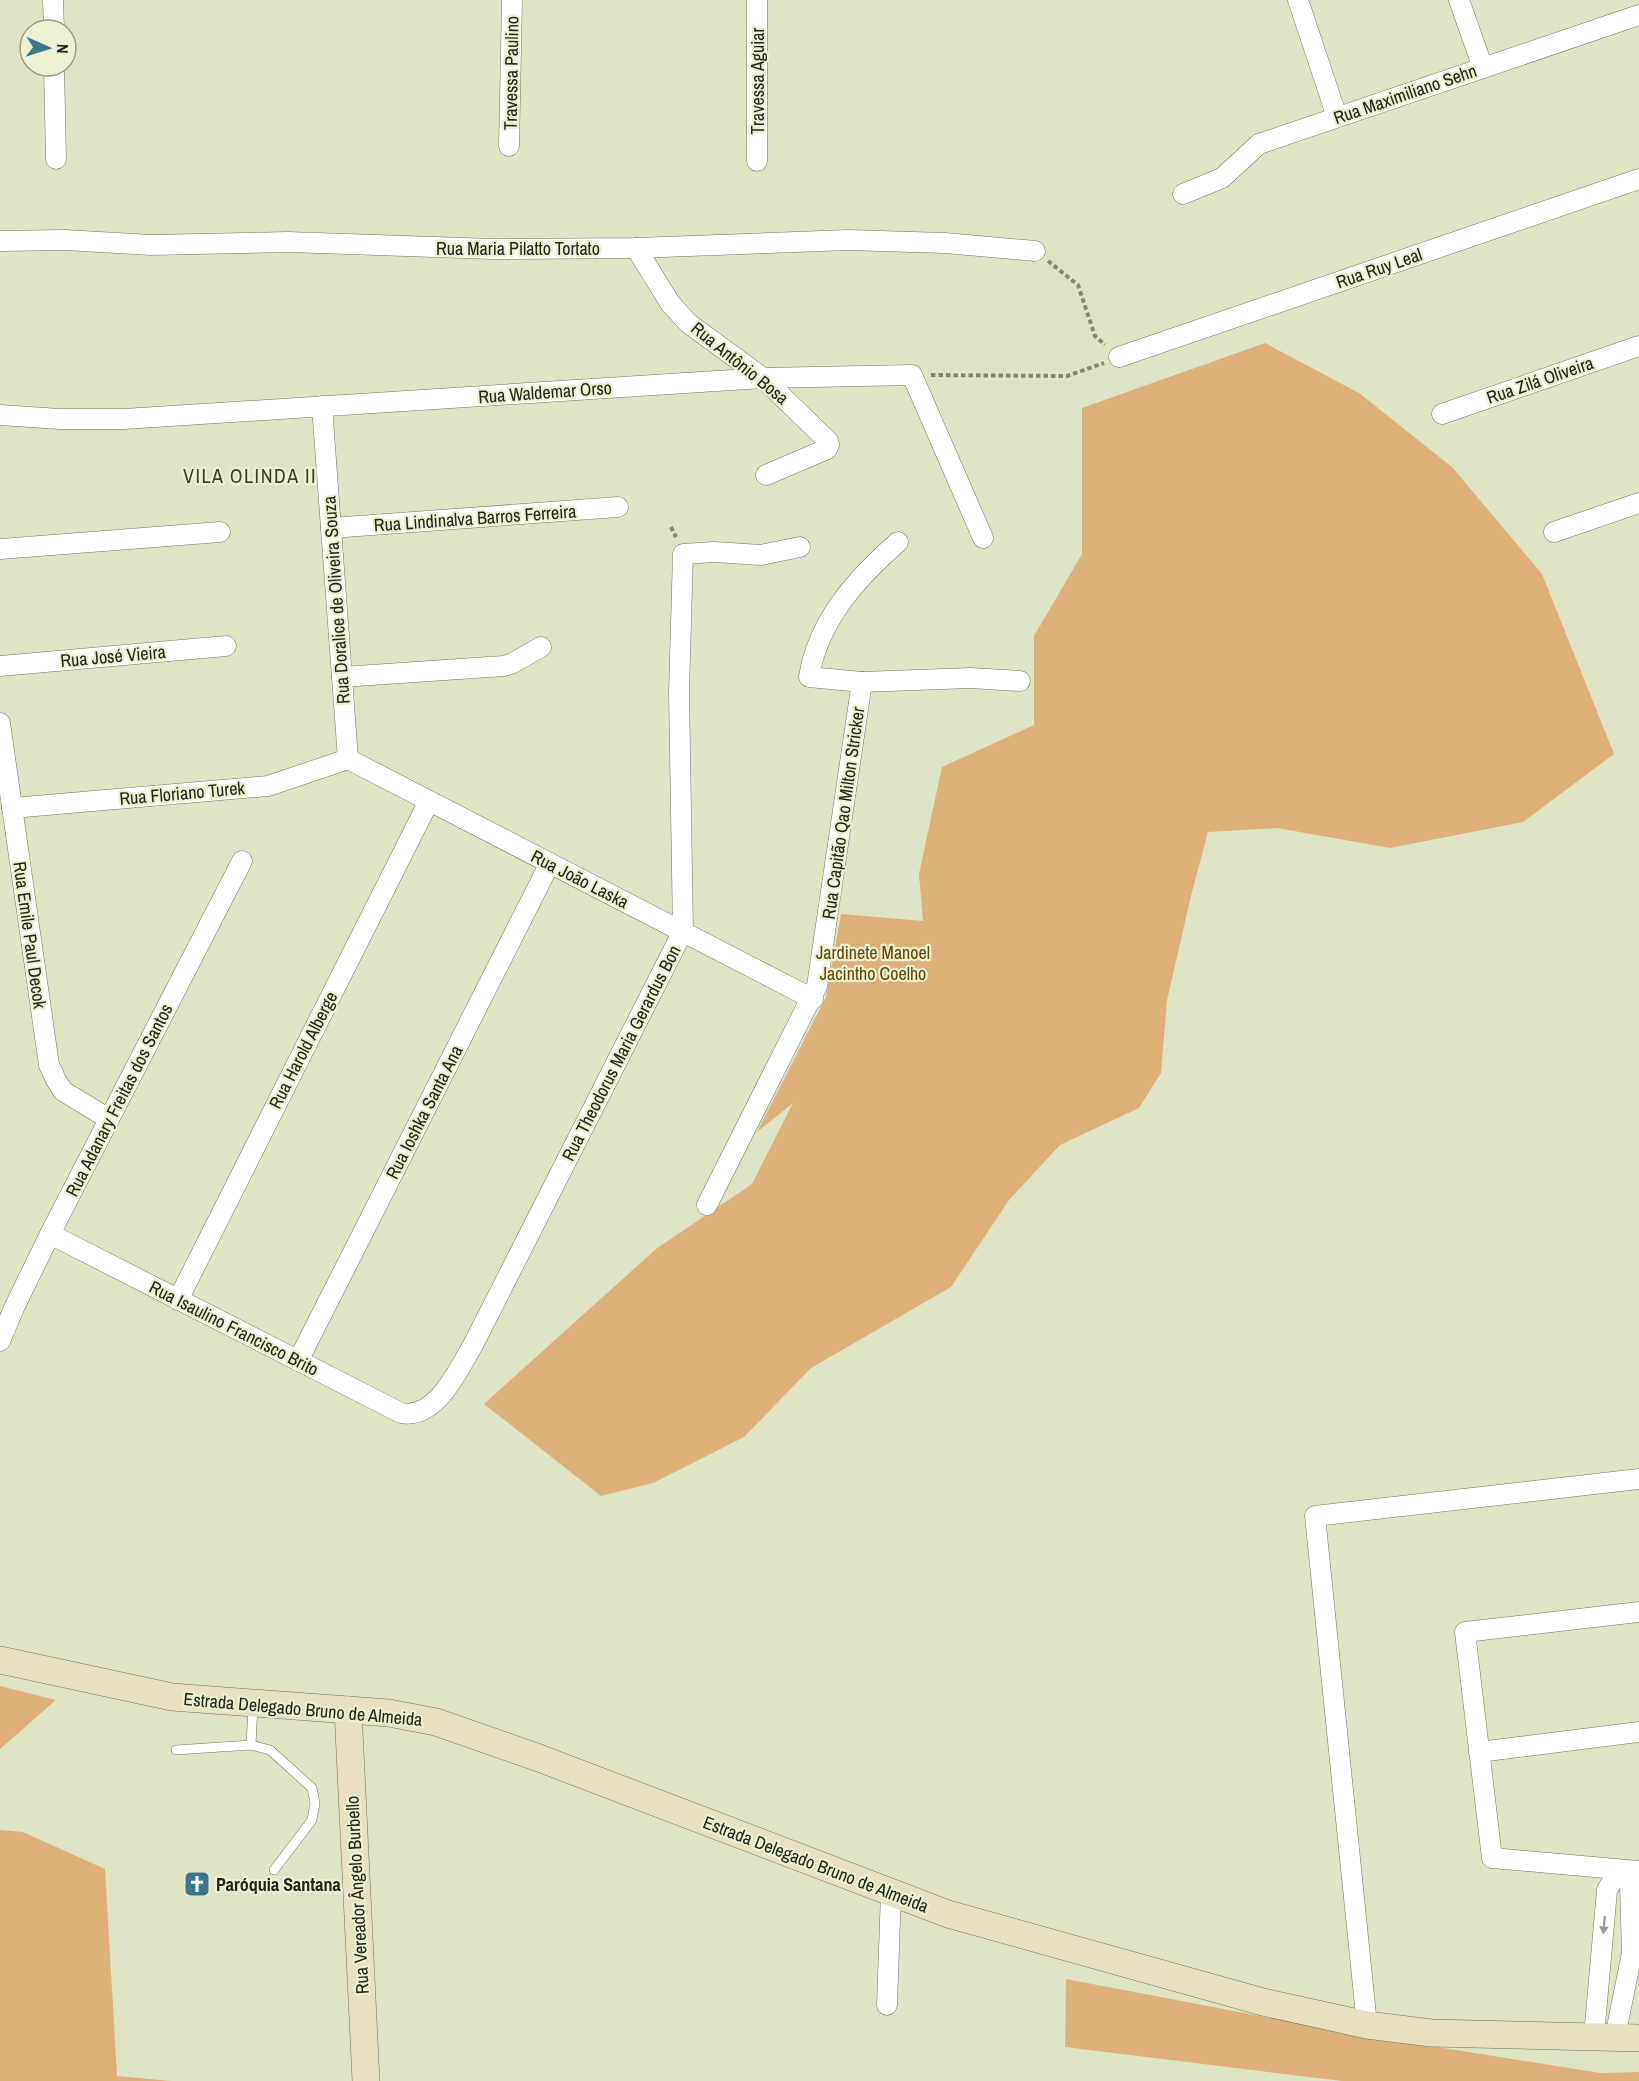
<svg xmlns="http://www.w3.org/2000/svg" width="1639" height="2081" font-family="'Archivo Narrow',sans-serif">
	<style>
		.green { fill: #deb079 }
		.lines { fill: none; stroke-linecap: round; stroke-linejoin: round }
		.service-casing { stroke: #73775b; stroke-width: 10 }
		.minor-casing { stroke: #73775b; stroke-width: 21 }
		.secondary-casing { stroke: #73775b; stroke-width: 28 }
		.path { stroke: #858973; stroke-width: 4; stroke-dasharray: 4.5 3; stroke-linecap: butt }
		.service { stroke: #fff; stroke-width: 9 }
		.minor { stroke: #fff; stroke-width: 20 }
		.secondary { stroke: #e9e0bf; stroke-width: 27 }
		.oneway { fill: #9c9d98 }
		.labels { text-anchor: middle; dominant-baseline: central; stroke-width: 4.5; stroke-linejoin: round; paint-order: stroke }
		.street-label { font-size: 18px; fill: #232519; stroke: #ebf1d1 }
		.park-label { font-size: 18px; fill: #6a4308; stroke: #ebf1d1 }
		.poi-label { font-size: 18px; font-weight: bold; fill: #232519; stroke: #ebf1d1; text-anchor: start }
		.neighbourhood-label { font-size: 20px; letter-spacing: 1.5px; fill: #3c4026; stroke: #ebf1d1 }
	</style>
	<rect width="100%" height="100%" fill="#dee4c4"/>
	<g class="green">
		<polygon points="1265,343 1359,393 1452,467 1542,574 1614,754 1523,822 1390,848 1277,828 1208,832 1191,896 1167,1000 1161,1073 1139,1108 1060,1145 1009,1200 951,1287 811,1368 744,1437 653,1483 601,1496 484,1404 656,1249 752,1184 793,1103 757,1132 826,997 841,914 923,921 919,874 942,767 1034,725 1034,636 1082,554 1082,408"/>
		<polygon points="0,1686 56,1700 0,1749"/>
		<polygon points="0,1830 23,1832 105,1869 117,2076 171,2081 0,2081"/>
		<polygon points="1066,1979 1350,2033 1600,2073 1639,2072 1639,2081 1342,2081 1065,2047"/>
	</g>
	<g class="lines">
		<g class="service-casing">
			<g id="service">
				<polyline points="251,1745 253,1706"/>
				<polyline points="176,1750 251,1745 270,1750 312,1788 315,1803 312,1820 274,1870"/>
			</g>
		</g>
		<g class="minor-casing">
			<g id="minor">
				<polyline points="53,0 54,30"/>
				<polyline points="1298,0 1337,117"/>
				<polyline points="1459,0 1483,68"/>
				<polyline points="54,66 56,159"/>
				<polyline points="509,146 512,0"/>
				<polyline points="757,161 757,0"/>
				<polyline points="1183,194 1222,178 1259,144 1639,15"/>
				<polyline points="0,241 65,240 151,245 288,242 493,249 636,248 848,240 945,243 1035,251"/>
				<polyline points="636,248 670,303 688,323 763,378 828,441 829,445 827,449 766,475"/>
				<polyline points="1119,357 1639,179"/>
				<polyline points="322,406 348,759"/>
				<polyline points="1442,414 1639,346"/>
				<polyline points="0,415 60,419 124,419 763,378 912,375 983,538"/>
				<polyline points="331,528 618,507"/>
				<polyline points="1554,532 1639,503"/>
				<path d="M898,542c-42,37 -80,79 -89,135l53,5 108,-4 50,3"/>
				<polyline points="0,549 220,532"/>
				<polyline points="0,666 226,646"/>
				<polyline points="342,677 504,666 513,663 541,647"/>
				<polyline points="0,723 49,1065 56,1080 63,1091 109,1119"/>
				<polyline points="348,759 813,999"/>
				<polyline points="12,808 268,786 348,759"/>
				<polyline points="707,1205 817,986 862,682"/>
				<path d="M50,1234l351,179c35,7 57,-43 72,-68l210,-414 -4,-239 4,-138 31,-2 47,3 39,-8"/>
				<polyline points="178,1300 429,801"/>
				<polyline points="0,1341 14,1308 50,1234 242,861"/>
				<polyline points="298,1361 550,863"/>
				<polyline points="1639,1612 1465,1632 1492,1858 1639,1871"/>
				<polyline points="1479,1752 1639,1732"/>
				<polyline points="887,2005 891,1893"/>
				<polyline points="1367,2025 1315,1516 1639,1479"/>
				<polyline points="1594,2036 1607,1890 1619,1870 1630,1885 1632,1953 1615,2037"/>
			</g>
		</g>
		<g class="secondary-casing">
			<g id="secondary">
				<polyline points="0,1660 172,1697 389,1713 436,1722 539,1758 948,1914 1263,2002 1367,2025 1431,2033 1639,2038"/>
				<polyline points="348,1710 366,2081"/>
			</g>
		</g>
		<g class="path">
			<polyline points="1048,261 1078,285 1095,336 1105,345"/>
			<polyline points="931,375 1067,376 1104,363"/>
			<polyline points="671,527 676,537"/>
		</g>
		<use href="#service" class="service"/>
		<use href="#minor" class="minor"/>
		<use href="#secondary" class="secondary"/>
	</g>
	<defs><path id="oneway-solid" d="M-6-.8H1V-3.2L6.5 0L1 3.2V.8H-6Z" transform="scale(1.5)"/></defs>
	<use class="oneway" href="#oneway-solid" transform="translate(1604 1925) rotate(95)"/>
	<defs>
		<g id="church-square" transform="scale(1.35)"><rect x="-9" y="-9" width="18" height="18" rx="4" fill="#3b768e" stroke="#ebf1d1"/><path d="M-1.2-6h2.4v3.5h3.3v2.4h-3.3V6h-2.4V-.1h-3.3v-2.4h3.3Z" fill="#fff"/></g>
	</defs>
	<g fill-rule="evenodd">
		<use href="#church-square" x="197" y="1884"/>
	</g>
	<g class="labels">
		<g class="street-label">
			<text transform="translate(511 73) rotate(-89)">Travessa Paulino</text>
			<text transform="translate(757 81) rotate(-90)">Travessa Aguiar</text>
			<text transform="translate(1405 94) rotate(-19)">Rua Maximiliano Sehn</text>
			<text x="518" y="248">Rua Maria Pilatto Tortato</text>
			<text transform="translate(1379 268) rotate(-19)">Rua Ruy Leal</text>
			<text transform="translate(740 363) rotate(39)">Rua Antônio Bosa</text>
			<text transform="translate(1540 380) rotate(-19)">Rua Zilá Oliveira</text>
			<text transform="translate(545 392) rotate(-4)">Rua Waldemar Orso</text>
			<text transform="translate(475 518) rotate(-4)">Rua Lindinalva Barros Ferreira</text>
			<text transform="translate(336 600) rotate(-94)">Rua Doralice de Oliveira Souza</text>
			<text transform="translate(113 656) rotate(-5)">Rua José Vieira</text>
			<text transform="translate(182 793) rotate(-5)">Rua Floriano Turek</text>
			<text transform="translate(843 813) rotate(-82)">Rua Capitão Qao Milton Stricker</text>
			<text transform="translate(580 879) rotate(27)">Rua João Laska</text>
			<text transform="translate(30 935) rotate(82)">Rua Emile Paul Decok</text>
			<text transform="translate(303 1050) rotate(-63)">Rua Harold Alberge</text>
			<text transform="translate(621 1053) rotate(-63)">Rua Theodorus Maria Gerardus Bon</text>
			<text transform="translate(119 1100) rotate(-63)">Rua Adanary Freitas dos Santos</text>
			<text transform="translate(424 1112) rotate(-63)">Rua Ioshka Santa Ana</text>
			<text transform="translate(234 1328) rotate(27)">Rua Isaulino Francisco Brito</text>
			<text transform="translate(303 1709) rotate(5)">Estrada Delegado Bruno de Almeida</text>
			<text transform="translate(816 1864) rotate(21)">Estrada Delegado Bruno de Almeida</text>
			<text transform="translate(357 1895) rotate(-93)">Rua Vereador Ângelo Burbello</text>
		</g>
		<g class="park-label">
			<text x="873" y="952">Jardinete Manoel<tspan x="873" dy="21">Jacintho Coelho</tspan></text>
		</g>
		<g class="poi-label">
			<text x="216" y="1884">Paróquia Santana</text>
		</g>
		<g class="neighbourhood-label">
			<text x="250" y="475">VILA OLINDA II</text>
		</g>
	</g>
	<g transform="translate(48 48) rotate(93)"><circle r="28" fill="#ebf1d1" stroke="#9b9f87" stroke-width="1.5"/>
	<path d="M0-4.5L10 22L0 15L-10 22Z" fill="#3b768e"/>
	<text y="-9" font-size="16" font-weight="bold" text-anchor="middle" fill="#232519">N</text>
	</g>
</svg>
